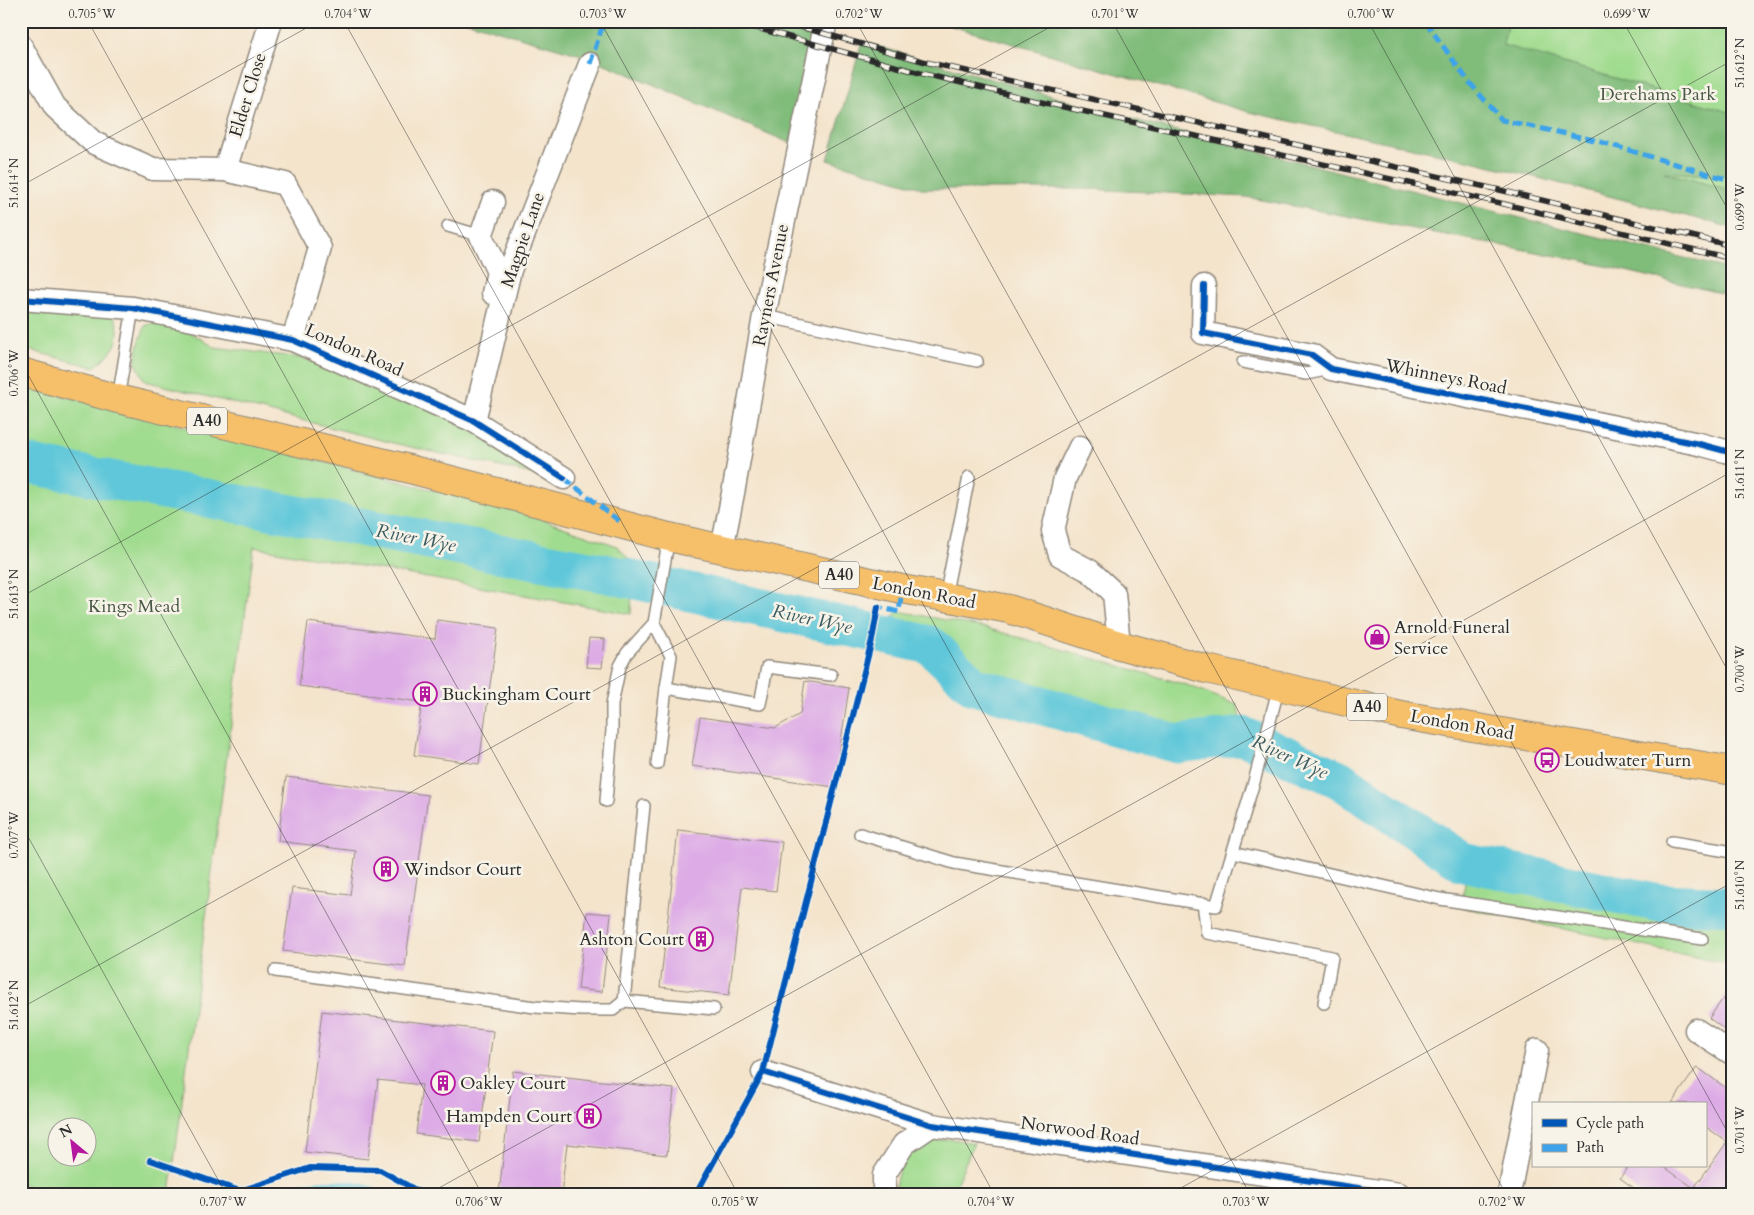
<svg xmlns="http://www.w3.org/2000/svg" width="1754" height="1215" font-family="Cardo,serif">
	<style>
		.green { fill: #a0dc8f; stroke: #66845d; fill-rule: evenodd }
		.forest { fill: #80bc7a; stroke: #567452 }
		.lines { fill: none; stroke-linecap: round; stroke-linejoin: round }
		.stream { stroke: #5ec7d9; stroke-width: 6 }
		.river { stroke: #5ec7d9; stroke-width: 39 }
		.building { fill: #ddabe6 }
		.service-casing { stroke: #90887c; stroke-width: 14 }
		.minor-casing { stroke: #90887c; stroke-width: 25 }
		.primary-casing { stroke: #90887c; stroke-width: 30 }
		.service { stroke: #fff; stroke-width: 11 }
		.minor { stroke: #fff; stroke-width: 22 }
		.primary { stroke: #f6c06b; stroke-width: 28 }
		.rail-casing { stroke: #2b2b2b; stroke-width: 5.5 }
		.rail { stroke: #f7f3e8; stroke-width: 4; stroke-dasharray: 11; stroke-linecap: butt }
		.quiet { stroke: #3ea3eb; stroke-width: 5; stroke-dasharray: 10 5; stroke-linecap: butt }
		.cycleway-casing { stroke: #f7f3e8; stroke-width: 9 }
		.cycleway { stroke: #0057b8; stroke-width: 6 }
		.ticks { fill: none; stroke: #2b2b2b; stroke-width: 1; stroke-opacity: 0.45 }
		.labels { text-anchor: middle; dominant-baseline: central; stroke-width: 5; stroke-linejoin: round; paint-order: stroke }
		.shield { fill: #f7f3e8; stroke: #686764; stroke-width: 1 }
		.shield-label { font-size: 16px; font-weight: bold; fill: #2b2b2b }
		.park-label { font-size: 18px; fill: #485744; stroke: #f7f3e8 }
		.street-label { font-size: 18px; fill: #2b2b2b; stroke: #f7f3e8 }
		.poi-label { font-size: 18px; fill: #2b2b2b; stroke: #f7f3e8; text-anchor: start }
		.water-label { font-size: 19px; font-style: italic; fill: #3a5a5f; stroke: #f7f3e8 }
		.neatline { fill: none; stroke: #2b2b2b; stroke-width: 2 }
		.ticks-label { font-size: 12px; text-anchor: middle; fill: #2b2b2b }
	</style>
	<rect width="100%" height="100%" fill="#f7f3e8"/>
	<filter id="ink" filterUnits="userSpaceOnUse"><feTurbulence type="fractalNoise" baseFrequency=".02" numOctaves="2"/><feDisplacementMap in="SourceGraphic" scale="10" xChannelSelector="R" yChannelSelector="G"/><feConvolveMatrix kernelMatrix="1 2 1 2 8 2 1 2 1" color-interpolation-filters="sRGB"/></filter>
	<filter id="wash" filterUnits="userSpaceOnUse"><feTurbulence type="fractalNoise" baseFrequency=".0096" numOctaves="4" result="noise"/><feDisplacementMap in="SourceGraphic" scale="20" xChannelSelector="R" yChannelSelector="G"/><feGaussianBlur stdDeviation="1.12" result="paint"/><feColorMatrix in="noise" values="0 0 0 0 0 0 0 0 0 0 0 0 0 0 0 0 0 1.4 0 .05"/><feComposite in="paint" operator="in"/></filter>
	<g filter="url(#wash)">
		<rect width="100%" height="100%" fill="#f4e4cc"/>
		<g class="green">
			<polygon points="1424,21 1733,21 1733,191 1660,172"/>
			<path d="M21,301l91,10c13,26 4,40 -18,56l-73,-19z"/>
			<polygon points="158,321 179,325 214,347 302,358 420,400 550,478 393,443 145,381 135,361 140,340 145,326"/>
			<polygon points="21,385 523,513 617,546 629,559 21,448"/>
			<path d="M21,472l611,111 -1,31 -377,-67 -84,647h-112l-26,-6 -11,-5zM58,1128h30v30h-30z"/>
			<polygon points="899,611 986,628 1187,685 1237,705 1240,717 1203,726 1169,728 1042,693 967,669 953,662 937,635 917,627 888,620"/>
			<polygon points="1470,853 1543,878 1644,906 1657,906 1690,902 1717,891 1733,892 1733,965 1461,907"/>
			<path d="M952,1139l22,4 -22,51h-57c0,-23 11,-42 33,-51 7,-3 17,-3 24,-4z"/>
		</g>
		<g class="forest">
			<polygon points="465,21 775,21 823,30 790,143 591,58"/>
			<polygon points="934,21 1508,21 1503,45 1733,113 1733,177 1664,172 1733,191 1733,228 1476,162 1249,112"/>
			<polygon points="862,42 1135,120 1489,210 1733,270 1733,296 1583,261 1246,197 1087,189 925,189 828,160"/>
		</g>
		<g class="lines">
			<g class="stream">
				<polyline points="21,1192 28,1194"/>
				<path d="M279,1194c8,-3 18,-8 26,-9 26,-5 55,-2 78,9"/>
			</g>
			<polyline class="river" points="21,463 604,573 930,645 974,686 1177,744 1243,736 1339,779 1463,862 1660,903 1733,906"/>
		</g>
		<g id="blocks">
			<g class="building">
				<polygon points="437,620 498,628 479,764 414,755 422,702 299,686 308,622 435,639"/>
				<polygon points="589,638 605,639 602,668 586,667"/>
				<polygon points="805,681 849,688 834,787 692,766 700,717 775,728 800,714"/>
				<polygon points="286,777 428,795 405,966 283,951 292,888 350,895 356,851 278,841"/>
				<polygon points="678,830 782,842 776,891 742,887 729,995 660,987"/>
				<polygon points="587,912 611,914 602,992 578,989"/>
				<polygon points="1733,985 1733,1036 1709,1018"/>
				<polygon points="322,1011 493,1031 479,1142 416,1134 422,1085 378,1080 368,1159 305,1152"/>
				<polygon points="1697,1067 1733,1093 1733,1194 1642,1194 1620,1178 1628,1166 1663,1166 1694,1188 1727,1142 1705,1126 1705,1104 1672,1103"/>
				<polygon points="513,1071 674,1089 667,1155 567,1144 561,1194 499,1194"/>
			</g>
		</g>
	</g>
	<g filter="url(#ink)">
		<use href="#blocks" fill-opacity="0" stroke="#90887c" stroke-width="1"/>
		<g class="lines">
			<g class="service-casing">
				<g id="service">
					<polyline points="448,226 481,236"/>
					<polyline points="764,316 977,361"/>
					<polyline points="1243,362 1306,374 1331,369"/>
					<polyline points="118,399 133,308"/>
					<polyline points="945,597 969,477"/>
					<polyline points="654,623 671,656 666,688 657,764"/>
					<polyline points="666,688 760,704 767,667 831,675"/>
					<polyline points="606,801 612,730 612,704 620,666 627,653 654,623 669,537"/>
					<polyline points="860,834 954,863 1216,906 1254,782 1279,686"/>
					<polyline points="1672,842 1733,852"/>
					<polyline points="1233,852 1440,899 1702,939"/>
					<polyline points="1203,903 1207,933 1332,957 1324,1003"/>
					<polyline points="275,971 535,1007 581,1010 613,1010 624,1001 644,806"/>
					<polyline points="624,1001 714,1009"/>
				</g>
			</g>
			<g class="minor-casing">
				<g id="minor">
					<polyline points="21,46 55,107 94,143 153,169 225,170 285,184 320,248 293,340"/>
					<polyline points="225,170 271,21"/>
					<polyline points="493,202 481,236 498,272 493,293"/>
					<polyline points="1204,286 1203,333 1312,355 1331,369 1699,444 1733,453"/>
					<polyline points="21,299 133,308 293,340 474,421 564,478"/>
					<polyline points="474,421 510,270 590,64"/>
					<polyline points="1080,447 1065,478 1053,531 1060,555 1090,571 1114,593 1119,645"/>
					<polyline points="722,549 734,488 764,316 826,21"/>
					<polyline points="1696,1030 1733,1054"/>
					<polyline points="763,1072 932,1125 1399,1194"/>
					<polyline points="884,1194 884,1175 904,1144 932,1125"/>
					<polyline points="1509,1194 1537,1050"/>
				</g>
			</g>
			<g class="primary-casing">
				<polyline id="primary" points="21,372 118,399 394,465 669,537 902,589 1009,609 1119,645 1207,669 1279,686 1401,715 1733,771"/>
			</g>
			<use href="#service" class="service"/>
			<use href="#minor" class="minor"/>
			<use href="#primary" class="primary"/>
			<g class="rail-casing">
				<g id="rail">
					<polyline points="731,21 920,73 1041,102 1500,203 1733,259"/>
					<polyline points="779,21 926,62 1504,191 1733,246"/>
				</g>
			</g>
			<use href="#rail" class="rail"/>
			<g class="quiet">
				<polyline points="1428,21 1427,24 1469,82 1502,120 1594,140 1733,181"/>
				<polyline points="590,64 604,21"/>
				<polyline points="564,478 623,524"/>
				<polyline points="877,611 878,607 899,612 902,589"/>
			</g>
			<g class="cycleway-casing">
				<g id="cycleway">
					<polyline points="1204,286 1203,333 1312,355 1331,369 1699,444 1733,453"/>
					<polyline points="21,299 133,308 293,340 474,421 564,478"/>
					<polyline points="763,1072 932,1125 1399,1194"/>
					<polyline points="150,1160 240,1191 310,1168 380,1170 423,1194"/>
					<polyline points="696,1194 763,1072 872,640 878,607"/>
				</g>
			</g>
			<use href="#cycleway" class="cycleway"/>
		</g>
	</g>
	<path class="ticks" d="M88,21l650,1173M344,21l650,1173M600,21l650,1173M856,21l650,1173M1112,21l621,1121M1368,21l365,659M1623,21l110,198M21,186l298,-165M21,362l461,832M21,597l1040,-576M21,824l205,370M21,1008l1712,-948M428,1194l1305,-723M1170,1194l563,-312"/>
	<defs>
		<g id="shop-ring" transform="scale(1.25)"><circle r="9.5" fill="#f7f3e8" stroke="#b5179e" stroke-width="1.5"/><path d="M-5-2.5h2.3a2.7 3.5 0 0 1 5.4 0H5L5.5 6h-11ZM-1.5-2.5h3a1.5 2.3 0 0 0-3 0Z" fill="#b5179e"/></g>
		<g id="building-ring" transform="scale(1.25)"><circle r="9.5" fill="#f7f3e8" stroke="#b5179e" stroke-width="1.5"/><path d="M-4-6H4V6H1V3H-1V6H-4ZM-2.5-4.3h1.7v1.8h-1.7ZM.8-4.3h1.7v1.8H.8ZM-2.5-1h1.7V.8h-1.7ZM.8-1h1.7V.8H.8Z" fill="#b5179e"/></g>
		<g id="bus-ring" transform="scale(1.25)"><circle r="9.5" fill="#f7f3e8" stroke="#b5179e" stroke-width="1.5"/><path d="M-5-6H5V4H4V6H2V4H-2V6H-4V4H-5ZM-3.5-4V0h7V-4ZM-3.5 1.2v1.5H-2V1.2ZM2 1.2v1.5H3.5V1.2Z" fill="#b5179e"/></g>
	</defs>
	<g fill-rule="evenodd">
		<use href="#shop-ring" x="1377" y="637"/>
		<use href="#building-ring" x="425" y="694"/>
		<use href="#bus-ring" x="1547" y="760"/>
		<use href="#building-ring" x="386" y="869"/>
		<use href="#building-ring" x="701" y="939"/>
		<use href="#building-ring" x="443" y="1083"/>
		<use href="#building-ring" x="589" y="1116"/>
	</g>
	<g class="labels">
		<g class="shield">
			<rect x="187" y="407.5" width="40" height="27" rx="4"/>
			<rect x="819" y="561.5" width="40" height="27" rx="4"/>
			<rect x="1347" y="693.5" width="40" height="27" rx="4"/>
		</g>
		<g class="shield-label">
			<text x="207" y="421">A40</text>
			<text x="839" y="575">A40</text>
			<text x="1367" y="707">A40</text>
		</g>
		<g class="park-label">
			<text x="1658" y="94">Derehams Park</text>
			<text x="134" y="606">Kings Mead</text>
		</g>
		<g class="street-label">
			<text transform="translate(248 95) rotate(-73)">Elder Close</text>
			<text transform="translate(523 240) rotate(-71)">Magpie Lane</text>
			<text transform="translate(771 285) rotate(-79)">Rayners Avenue</text>
			<text transform="translate(354 350) rotate(24)">London Road</text>
			<text transform="translate(1446 377) rotate(11)">Whinneys Road</text>
			<text transform="translate(924 593) rotate(11)">London Road</text>
			<text transform="translate(1462 725) rotate(10)">London Road</text>
			<text transform="translate(1080 1131) rotate(8)">Norwood Road</text>
		</g>
		<g class="poi-label">
			<text x="1394" y="627">Arnold Funeral<tspan x="1394" dy="21">Service</tspan></text>
			<text x="442" y="694">Buckingham Court</text>
			<text x="1564" y="760">Loudwater Turn</text>
			<text x="404" y="869">Windsor Court</text>
			<text x="684" y="939" text-anchor="end">Ashton Court</text>
			<text x="460" y="1083">Oakley Court</text>
			<text x="572" y="1116" text-anchor="end">Hampden Court</text>
		</g>
		<g class="water-label">
			<text transform="translate(416 538) rotate(11)">River Wye</text>
			<text transform="translate(812 619) rotate(12)">River Wye</text>
			<text transform="translate(1290 757) rotate(24)">River Wye</text>
		</g>
	</g>
	<rect width="1754" height="1215" fill="none" stroke="#f7f3e8" stroke-width="55"/>
	<rect x="1532" y="1102" width="175" height="65" fill="#f7f3e8" stroke="#a5a39c"/>
	<rect x="1542" y="1119" width="25" height="8" fill="#0057b8" stroke="#a5a39c"/>
	<text x="1576" y="1128" font-size="15" fill="#2b2b2b">Cycle path</text>
	<rect x="1542" y="1144" width="25" height="8" fill="#3ea3eb" stroke="#a5a39c"/>
	<text x="1576" y="1152" font-size="15" fill="#2b2b2b">Path</text>
	<g transform="translate(72 1142) rotate(331)"><circle r="24" fill="#f7f3e8" stroke="#a5a39c"/>
	<path d="M0-4L9 19L0 12L-9 19Z" fill="#b5179e"/>
	<text y="-8" font-size="14" font-weight="bold" text-anchor="middle" fill="#2b2b2b">N</text>
	</g>
	<rect x="28" y="28" width="1698" height="1160" class="neatline"/>
	<g class="ticks-label">
		<text x="92" y="18">0.705°W</text>
		<text x="348" y="18">0.704°W</text>
		<text x="603" y="18">0.703°W</text>
		<text x="859" y="18">0.702°W</text>
		<text x="1115" y="18">0.701°W</text>
		<text x="1371" y="18">0.700°W</text>
		<text x="1627" y="18">0.699°W</text>
		<text transform="translate(1740 63) rotate(-90)" y="4">51.612°N</text>
		<text transform="translate(14 183) rotate(-90)" y="4">51.614°N</text>
		<text transform="translate(1740 207) rotate(-90)" y="4">0.699°W</text>
		<text transform="translate(14 373) rotate(-90)" y="4">0.706°W</text>
		<text transform="translate(1740 474) rotate(-90)" y="4">51.611°N</text>
		<text transform="translate(14 594) rotate(-90)" y="4">51.613°N</text>
		<text transform="translate(1740 669) rotate(-90)" y="4">0.700°W</text>
		<text transform="translate(14 835) rotate(-90)" y="4">0.707°W</text>
		<text transform="translate(1740 885) rotate(-90)" y="4">51.610°N</text>
		<text transform="translate(14 1005) rotate(-90)" y="4">51.612°N</text>
		<text transform="translate(1740 1130) rotate(-90)" y="4">0.701°W</text>
		<text x="223" y="1206">0.707°W</text>
		<text x="479" y="1206">0.706°W</text>
		<text x="735" y="1206">0.705°W</text>
		<text x="991" y="1206">0.704°W</text>
		<text x="1246" y="1206">0.703°W</text>
		<text x="1502" y="1206">0.702°W</text>
	</g>
</svg>
